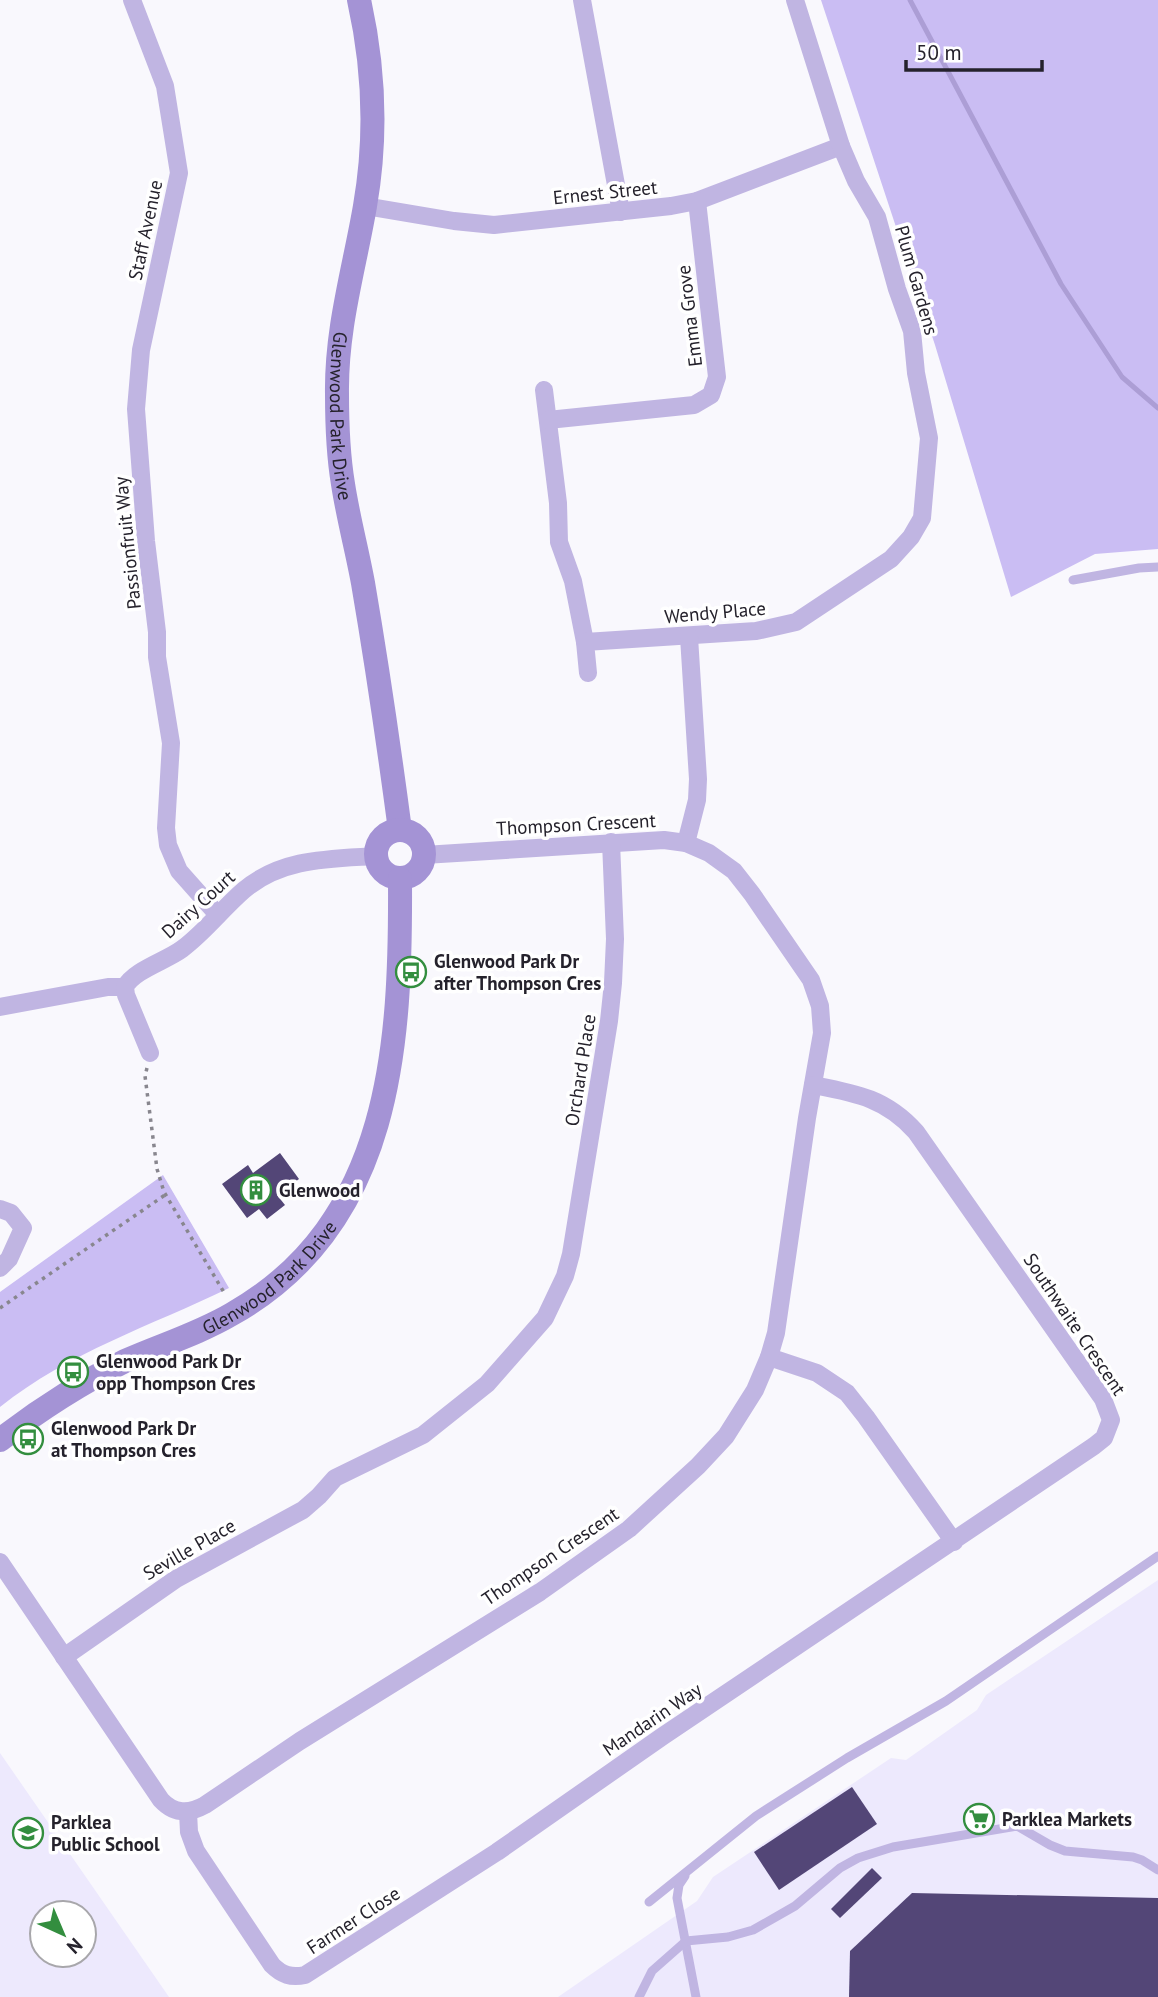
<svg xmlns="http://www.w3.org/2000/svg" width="1158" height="1997" font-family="'PT Sans',sans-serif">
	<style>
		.built { fill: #ede9fd; fill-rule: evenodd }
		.green { fill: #cabdf3 }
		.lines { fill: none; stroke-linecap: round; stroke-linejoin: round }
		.stream { stroke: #ac9ed5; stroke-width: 5 }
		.building { fill: #534677 }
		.path { stroke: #88868e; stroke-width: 3.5; stroke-dasharray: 3.5 5; stroke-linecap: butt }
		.lane { stroke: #c0b5e2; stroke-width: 9 }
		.street { stroke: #c0b5e2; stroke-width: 18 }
		.secondary { stroke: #a493d5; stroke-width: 24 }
		.labels { text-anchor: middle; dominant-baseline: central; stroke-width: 7; stroke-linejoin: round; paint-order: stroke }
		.street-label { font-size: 19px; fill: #25222c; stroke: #fff }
		.poi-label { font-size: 19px; font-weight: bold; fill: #25222c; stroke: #fff; text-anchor: start }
	</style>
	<rect width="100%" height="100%" fill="#f9f8fd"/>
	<g class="built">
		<polygon points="1158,1580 1158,1997 558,1997 697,1901 713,1877 891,1758 906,1760 977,1710 986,1695"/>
		<path d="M0,1753l169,244h-169zM84,1913v42h-42v-42z"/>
	</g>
	<g class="green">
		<polygon points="821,0 1158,0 1158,549 1095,554 1011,597 935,345"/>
		<path d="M163,1175l66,113c-78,38 -160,64 -229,119v-115z"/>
	</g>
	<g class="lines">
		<polyline class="stream" points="910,0 1061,284 1122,377 1158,408"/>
	</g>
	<g class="building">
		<polygon points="280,1153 299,1179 277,1195 285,1205 267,1219 259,1209 247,1218 222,1184 248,1165 253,1173"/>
		<polygon points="852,1787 877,1824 779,1890 754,1852"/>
		<polygon points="872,1868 882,1878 840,1918 831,1909"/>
		<polygon points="912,1893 1158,1898 1158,1997 849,1997 850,1951"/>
	</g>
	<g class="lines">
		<g class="path">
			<polyline points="147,1068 145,1076 157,1169 164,1192 225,1294"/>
			<polyline points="0,1308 165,1195"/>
		</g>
		<g class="lane">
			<polyline points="1073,580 1139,568 1158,567"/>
			<polyline points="685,1876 679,1885 677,1898 696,1997"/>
			<polyline points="649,1902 756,1816 847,1758 946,1701 1158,1556"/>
			<polyline points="639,1997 652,1971 686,1941 728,1937 753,1930 795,1906 840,1868 858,1858 893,1847 1017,1826 1050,1845 1065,1851 1133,1857 1142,1860 1158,1870"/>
		</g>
		<g class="street">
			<polyline points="132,0 165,86 179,173 141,350 136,409 146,541 157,632 157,657 171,743 166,828 168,845 179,871 218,915"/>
			<polyline points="582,0 621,212"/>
			<polyline points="365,206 454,221 494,225 671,206 697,201 841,146"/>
			<polyline points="544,390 558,503 559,542 573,581 585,642"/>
			<polyline points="548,420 694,405 711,395 717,377 697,201"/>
			<polyline points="588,673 585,642 756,631 796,622 891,559 911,537 922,518 929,438 916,373 912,331 897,289 877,217 856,181 841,146 795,0"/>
			<polyline points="686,843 697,800 698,779 689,637"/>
			<polyline points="0,1007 108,987 125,987"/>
			<path d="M150,1053l-24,-58 -1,-8c9,-17 41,-26 57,-38 23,-17 40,-40 62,-59 38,-32 85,-31 132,-34"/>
			<polyline points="0,1209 11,1213 23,1228 9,1259 0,1268"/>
			<polyline points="769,1357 817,1373 847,1393 866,1417 954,1542"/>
			<path d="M0,1562l161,238c13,14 28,14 44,5l95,-64 240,-149 89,-63 69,-63 28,-30 29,-46 14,-33 7,-24 31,-215 15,-85 -2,-27 -9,-26 -59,-86 -18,-23 -25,-18 -23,-10 -22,-3 -240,15"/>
			<polyline points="64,1657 176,1579 303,1510 319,1496 335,1478 423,1435 487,1384 545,1318 565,1276 571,1254 609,1021 613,983 615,939 611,842"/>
			<path d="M188,1812l1,20 7,19 76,114c10,10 19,13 33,10l192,-123 166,-116 431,-290 10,-8 7,-18 -8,-21 -187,-267c-30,-34 -61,-39 -103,-47"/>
		</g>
		<g class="secondary">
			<path id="s1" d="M359,0c15,67 18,137 6,206 -11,64 -29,122 -28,188 0,30 1,60 6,90 5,33 14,66 20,99 14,82 26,164 37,247"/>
			<circle cx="400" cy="854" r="24"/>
			<path id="s2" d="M0,1440c39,-30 81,-57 125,-79 36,-16 73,-27 107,-47 161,-91 169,-271 168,-435"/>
		</g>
	</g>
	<defs>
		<g id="bus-ring" transform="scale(1.575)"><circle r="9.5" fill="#fff" stroke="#338e3f" stroke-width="1.5"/><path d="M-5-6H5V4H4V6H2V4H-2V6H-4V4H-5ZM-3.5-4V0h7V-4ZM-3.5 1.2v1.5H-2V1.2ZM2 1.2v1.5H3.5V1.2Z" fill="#338e3f"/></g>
		<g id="building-ring" transform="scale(1.575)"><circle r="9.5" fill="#fff" stroke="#338e3f" stroke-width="1.5"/><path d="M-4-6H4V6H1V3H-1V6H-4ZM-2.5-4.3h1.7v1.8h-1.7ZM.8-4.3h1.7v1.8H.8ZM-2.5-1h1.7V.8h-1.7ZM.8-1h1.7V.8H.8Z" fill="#338e3f"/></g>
		<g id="supermarket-ring" transform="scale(1.575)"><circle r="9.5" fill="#fff" stroke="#338e3f" stroke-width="1.5"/><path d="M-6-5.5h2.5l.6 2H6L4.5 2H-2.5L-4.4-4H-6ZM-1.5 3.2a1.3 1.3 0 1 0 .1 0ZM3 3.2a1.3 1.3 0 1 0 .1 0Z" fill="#338e3f"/></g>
		<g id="school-ring" transform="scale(1.575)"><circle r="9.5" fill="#fff" stroke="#338e3f" stroke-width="1.5"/><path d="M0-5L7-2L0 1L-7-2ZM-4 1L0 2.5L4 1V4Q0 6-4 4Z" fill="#338e3f"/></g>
	</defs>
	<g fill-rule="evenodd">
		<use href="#bus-ring" x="411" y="972"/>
		<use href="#building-ring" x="256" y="1190"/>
		<use href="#bus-ring" x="73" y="1372"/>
		<use href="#bus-ring" x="28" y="1439"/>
		<use href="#supermarket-ring" x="979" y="1819"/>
		<use href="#school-ring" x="28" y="1833"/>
	</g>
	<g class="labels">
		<g class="street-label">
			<text transform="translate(605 192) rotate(-6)">Ernest Street</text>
			<text transform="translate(145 230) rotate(-78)">Staff Avenue</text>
			<text transform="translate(917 280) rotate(74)">Plum Gardens</text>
			<text transform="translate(689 316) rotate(-97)">Emma Grove</text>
			<text stroke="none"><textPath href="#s1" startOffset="420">Glenwood Park Drive</textPath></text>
			<text transform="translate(127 543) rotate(-96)">Passionfruit Way</text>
			<text transform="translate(715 612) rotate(-5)">Wendy Place</text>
			<text transform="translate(576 824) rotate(-3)">Thompson Crescent</text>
			<text transform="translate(198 904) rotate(-42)">Dairy Court</text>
			<text transform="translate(580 1070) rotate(-81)">Orchard Place</text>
			<text stroke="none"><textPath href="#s2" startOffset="317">Glenwood Park Drive</textPath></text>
			<text transform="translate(1075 1324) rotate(56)">Southwaite Crescent</text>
			<text transform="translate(189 1549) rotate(-30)">Seville Place</text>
			<text transform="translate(550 1556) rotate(-34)">Thompson Crescent</text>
			<text transform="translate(652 1719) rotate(-34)">Mandarin Way</text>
			<text transform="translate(353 1920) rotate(-33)">Farmer Close</text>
		</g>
		<g class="poi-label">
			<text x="434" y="961">Glenwood Park Dr<tspan x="434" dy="22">after Thompson Cres</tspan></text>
			<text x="279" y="1190">Glenwood</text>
			<text x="96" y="1361">Glenwood Park Dr<tspan x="96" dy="22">opp Thompson Cres</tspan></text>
			<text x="51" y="1428">Glenwood Park Dr<tspan x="51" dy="22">at Thompson Cres</tspan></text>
			<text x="1002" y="1819">Parklea Markets</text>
			<text x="51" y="1822">Parklea<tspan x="51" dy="22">Public School</tspan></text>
		</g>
	</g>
	<g transform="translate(63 1934) rotate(136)"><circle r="33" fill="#ffffff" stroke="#a8a7ab" stroke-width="2"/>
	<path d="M0-5L12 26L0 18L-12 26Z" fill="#338e3f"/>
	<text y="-10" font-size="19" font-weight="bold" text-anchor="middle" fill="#25222c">N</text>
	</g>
	<path d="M906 60v10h136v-10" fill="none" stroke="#25222c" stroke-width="3.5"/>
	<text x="916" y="60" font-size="21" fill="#25222c" stroke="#ffffff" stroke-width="5" paint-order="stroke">50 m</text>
</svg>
